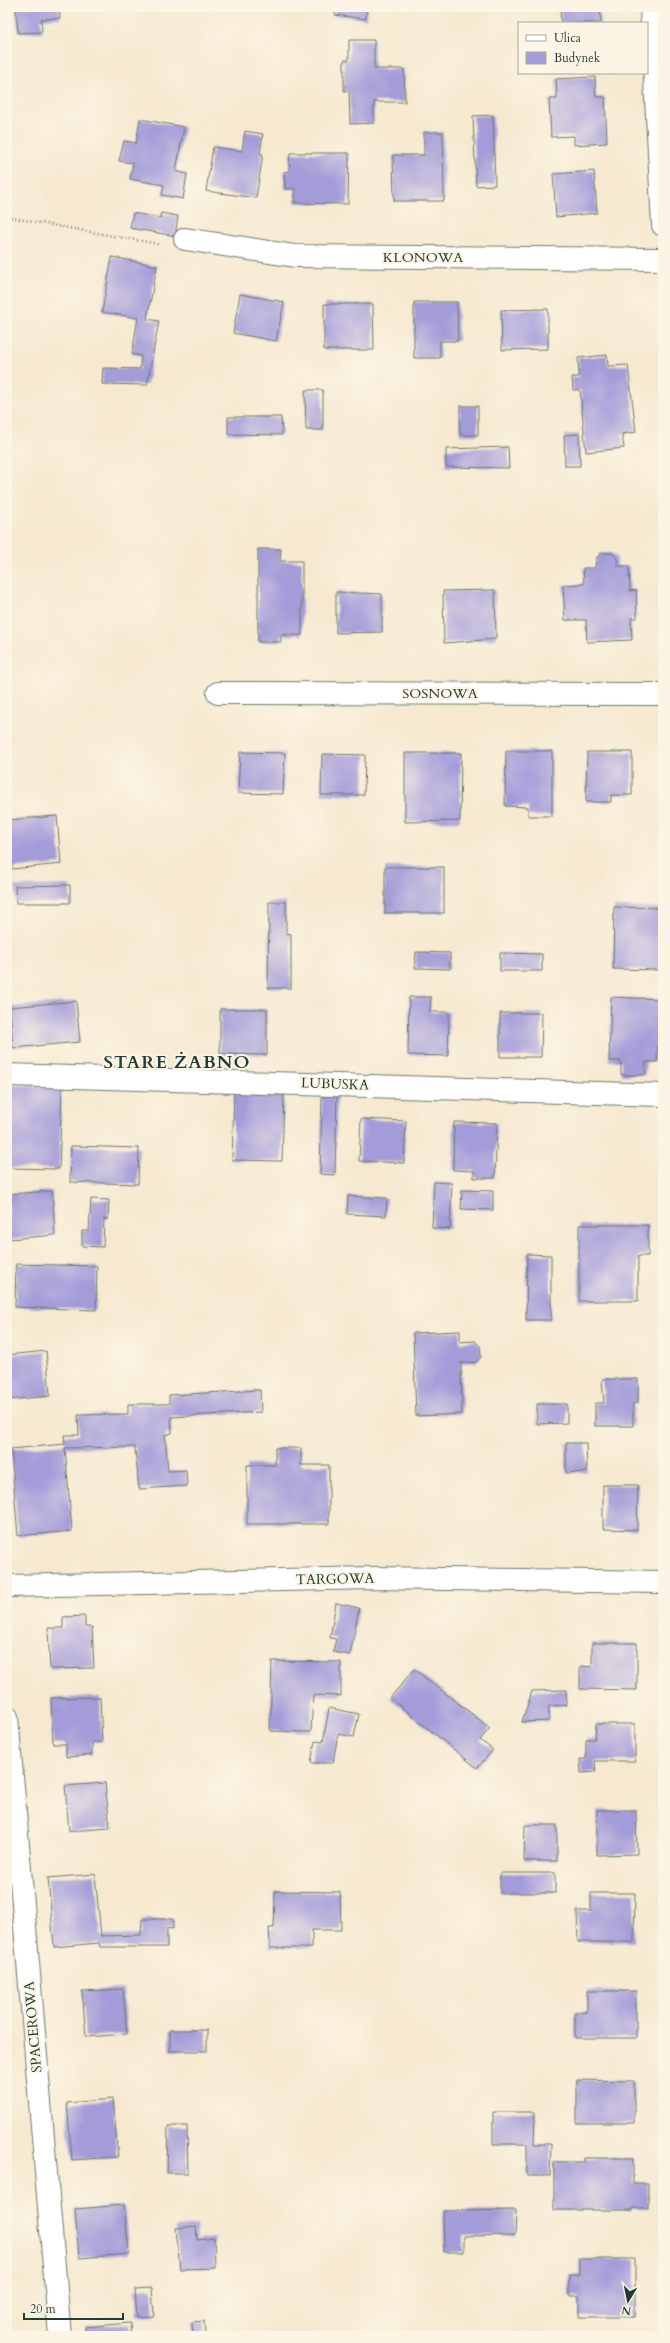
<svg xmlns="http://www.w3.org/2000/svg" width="670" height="2343" font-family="Cardo,serif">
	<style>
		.building { fill: #a49cd9 }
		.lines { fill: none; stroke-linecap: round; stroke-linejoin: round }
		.minor-casing { stroke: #6a796b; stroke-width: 24 }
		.path { stroke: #6a796b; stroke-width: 2.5; stroke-dasharray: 1 3; stroke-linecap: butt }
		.minor { stroke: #fff; stroke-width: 22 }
		.labels { text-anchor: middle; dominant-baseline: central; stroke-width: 4; stroke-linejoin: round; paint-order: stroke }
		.street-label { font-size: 14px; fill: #1f3d34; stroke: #fcf5e5 }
		.district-label { font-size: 18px; font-weight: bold; letter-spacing: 1px; fill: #1f3d34; stroke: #fcf5e5 }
	</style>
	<rect width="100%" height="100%" fill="#fcf5e5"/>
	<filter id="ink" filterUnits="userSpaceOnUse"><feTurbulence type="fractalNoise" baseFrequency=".025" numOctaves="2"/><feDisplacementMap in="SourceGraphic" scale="8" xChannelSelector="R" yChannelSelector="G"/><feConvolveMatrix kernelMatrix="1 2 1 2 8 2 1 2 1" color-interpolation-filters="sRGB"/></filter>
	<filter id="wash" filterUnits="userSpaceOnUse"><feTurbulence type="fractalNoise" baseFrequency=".012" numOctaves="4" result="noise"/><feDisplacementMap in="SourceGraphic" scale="16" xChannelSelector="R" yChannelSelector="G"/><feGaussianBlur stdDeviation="0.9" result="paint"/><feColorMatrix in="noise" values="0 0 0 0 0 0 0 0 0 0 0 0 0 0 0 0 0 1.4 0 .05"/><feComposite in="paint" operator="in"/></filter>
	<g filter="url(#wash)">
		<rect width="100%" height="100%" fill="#f6e9d0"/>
		<g id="blocks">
			<g class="building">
				<polygon points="16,7 59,7 60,18 41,19 42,32 18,33"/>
				<polygon points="336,7 367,7 366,19 335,15"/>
				<polygon points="560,7 600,8 601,23 561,23"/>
				<polygon points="349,40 374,40 374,69 404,69 405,102 374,102 374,123 350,124 349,91 344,91 344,60 349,60"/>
				<polygon points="595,77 596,97 605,97 607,143 574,145 574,136 551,137 549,99 557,99 556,79"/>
				<polygon points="493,115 495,185 476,186 473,116"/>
				<polygon points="140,119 184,127 176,171 187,174 183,199 162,195 164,185 130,179 133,163 119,161 124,141 136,143"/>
				<polygon points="245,131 263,134 260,154 263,154 256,198 206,191 213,147 242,151"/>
				<polygon points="424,132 443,132 444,201 394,201 393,155 424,155"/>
				<polygon points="290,153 349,153 348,204 295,203 295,189 285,189 284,172 289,171"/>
				<polygon points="594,171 597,213 556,217 553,174"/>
				<polygon points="133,213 160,218 161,213 178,216 175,236 130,228"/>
				<polygon points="112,257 157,266 147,319 159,321 147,385 102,384 103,368 140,369 141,356 132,354 138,318 102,312"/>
				<polygon points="240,294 284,302 276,341 233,333"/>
				<polygon points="414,302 457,302 458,341 440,341 440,358 414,358"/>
				<polygon points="324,304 373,304 374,350 324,350"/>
				<polygon points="548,309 548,349 502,350 501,310"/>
				<polygon points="607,355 608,366 628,365 636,432 622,434 624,448 586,452 580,390 573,390 572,377 579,377 578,358"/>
				<polygon points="305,390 323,390 323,430 306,430"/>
				<rect x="460" y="406" width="18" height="29"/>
				<polygon points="228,417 281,417 282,435 228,434"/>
				<polygon points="579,434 580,466 565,466 564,435"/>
				<polygon points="508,447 509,468 446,467 446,449"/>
				<polygon points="258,549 281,549 280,561 302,561 302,635 281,635 281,642 258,642"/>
				<polygon points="601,553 612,553 617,558 617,566 629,566 630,591 636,590 637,618 631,618 632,640 587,642 586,620 565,620 563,585 584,584 583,568 595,568 596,559"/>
				<polygon points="495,590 496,639 444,643 443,591"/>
				<polygon points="336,592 382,594 382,632 336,633"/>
				<polygon points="506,751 552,751 552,816 528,816 528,807 505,806"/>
				<polygon points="240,752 285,753 283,794 238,793"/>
				<polygon points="587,752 632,752 632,795 611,795 611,802 586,802"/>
				<polygon points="405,753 461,753 460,821 405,822"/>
				<polygon points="322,754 365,755 364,795 321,795"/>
				<polygon points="57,816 61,864 12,869 8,820"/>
				<rect x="385" y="867" width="59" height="46"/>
				<polygon points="70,885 70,903 16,903 15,886"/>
				<polygon points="269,902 286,902 286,933 291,934 291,988 268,988"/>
				<polygon points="614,907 663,908 662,970 613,969"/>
				<polygon points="416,952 450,953 450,969 415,968"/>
				<polygon points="500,953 542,954 542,971 500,971"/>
				<polygon points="409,997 431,997 430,1012 449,1012 448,1056 408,1055"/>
				<polygon points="611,997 659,999 657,1062 646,1062 645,1075 621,1075 621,1061 609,1061"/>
				<polygon points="76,1001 80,1042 13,1048 10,1007"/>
				<polygon points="220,1009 267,1009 267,1055 220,1054"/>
				<polygon points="500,1013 542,1013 541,1057 500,1057"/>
				<polygon points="10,1085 62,1087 59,1169 8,1168"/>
				<polygon points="234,1093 284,1095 282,1161 232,1160"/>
				<polygon points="322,1096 337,1096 335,1175 320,1174"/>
				<polygon points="361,1119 406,1121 404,1163 359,1161"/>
				<polygon points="454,1122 497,1123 495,1178 474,1178 474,1171 453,1170"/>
				<polygon points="71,1146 139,1148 138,1184 70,1182"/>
				<polygon points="434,1182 452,1183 450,1229 432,1228"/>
				<polygon points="462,1190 493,1191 493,1210 461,1209"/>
				<polygon points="52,1191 55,1235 10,1239 8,1194"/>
				<polygon points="348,1196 387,1198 386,1216 347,1214"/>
				<polygon points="91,1199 109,1200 108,1219 104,1219 103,1247 82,1246 82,1231 89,1231"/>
				<polygon points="579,1225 648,1225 648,1256 638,1256 638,1301 579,1301"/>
				<polygon points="527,1254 551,1255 551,1320 526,1320"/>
				<polygon points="16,1264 97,1266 96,1310 15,1307"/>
				<polygon points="460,1331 460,1342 475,1341 480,1346 481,1357 476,1362 461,1363 462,1414 416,1416 413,1333"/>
				<polygon points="46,1351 50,1396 7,1400 7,1355"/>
				<polygon points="602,1379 638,1379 638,1403 633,1403 633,1426 595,1426 595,1403 604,1403"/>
				<polygon points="260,1390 261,1412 171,1417 172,1433 165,1435 168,1471 186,1470 187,1486 139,1489 135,1447 65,1448 72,1531 18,1536 11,1449 65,1444 64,1435 79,1435 78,1415 128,1414 128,1404 169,1404 169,1395"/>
				<polygon points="537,1404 567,1404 567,1423 537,1424"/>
				<polygon points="566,1443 586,1443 587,1472 566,1473"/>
				<polygon points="275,1448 301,1448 301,1465 329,1465 329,1524 247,1524 247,1465 275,1465"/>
				<polygon points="603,1485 638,1485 637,1530 603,1529"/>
				<polygon points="336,1603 359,1608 350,1655 333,1652 336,1639 330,1638"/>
				<polygon points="85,1616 85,1627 92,1627 94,1668 50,1669 48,1628 63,1628 63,1617"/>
				<polygon points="592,1643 637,1643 637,1690 580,1689 580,1666 592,1667"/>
				<polygon points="272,1661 341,1662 341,1696 313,1695 311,1732 270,1731"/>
				<polygon points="414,1669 490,1728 480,1740 493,1750 477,1768 390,1698"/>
				<polygon points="566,1690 567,1705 549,1706 549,1721 522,1722 532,1691"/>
				<polygon points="100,1697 102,1742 92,1742 92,1755 66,1757 66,1744 53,1744 51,1698"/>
				<polygon points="329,1708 359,1714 354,1737 338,1734 333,1763 311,1763 315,1741 323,1742"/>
				<polygon points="596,1724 635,1724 635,1761 595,1761 596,1772 581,1773 580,1759 586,1759 586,1739 595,1739"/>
				<polygon points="105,1783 110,1828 69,1831 65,1786"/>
				<polygon points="597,1810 636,1810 637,1854 597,1855"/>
				<polygon points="525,1825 557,1825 557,1861 524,1861"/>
				<rect x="500" y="1873" width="55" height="20"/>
				<polygon points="95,1874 101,1936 141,1935 142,1919 173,1919 173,1929 167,1928 167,1947 100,1947 99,1943 54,1947 48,1878"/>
				<polygon points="275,1891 340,1892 341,1930 312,1930 312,1948 270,1948 269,1928 274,1928"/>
				<polygon points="591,1893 635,1893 634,1942 578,1942 577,1911 591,1911"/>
				<polygon points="123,1989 127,2034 86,2037 82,1991"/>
				<polygon points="587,1991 636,1991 636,2038 575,2038 575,2012 587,2012"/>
				<rect x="170" y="2030" width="37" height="21"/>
				<polygon points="577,2080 634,2081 634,2123 577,2123"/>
				<polygon points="113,2099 118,2157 72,2160 67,2103"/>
				<polygon points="493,2112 535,2112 534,2144 551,2144 550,2176 527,2176 527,2144 493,2144"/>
				<polygon points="168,2126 187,2126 188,2173 167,2173"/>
				<polygon points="584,2158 633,2158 633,2183 648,2183 648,2208 633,2208 633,2210 554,2210 554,2162 584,2162"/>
				<polygon points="124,2205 129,2254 79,2258 75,2209"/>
				<polygon points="516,2210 515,2235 464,2236 464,2252 444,2252 443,2211"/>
				<polygon points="196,2226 197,2240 214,2238 215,2268 180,2269 176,2228"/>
				<polygon points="579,2259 635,2259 635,2317 579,2317 579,2296 569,2296 569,2275 579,2275"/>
				<polygon points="152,2288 154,2316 137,2317 135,2289"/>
				<polygon points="204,2321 205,2336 193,2336 192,2322"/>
				<polygon points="130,2323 131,2336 86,2336 85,2327"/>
			</g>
		</g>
	</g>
	<g filter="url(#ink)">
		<use href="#blocks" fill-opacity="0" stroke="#6a796b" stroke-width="1"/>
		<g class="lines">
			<g class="minor-casing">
				<g id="minor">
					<polyline points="651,7 663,225"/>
					<polyline points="185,239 295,256 663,259"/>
					<polyline points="218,693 663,694"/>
					<polyline points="7,1075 663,1095"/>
					<polyline points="7,1586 373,1578 663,1582"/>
					<polyline points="7,1717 60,2336"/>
				</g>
			</g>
			<polyline class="path" points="7,217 158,244"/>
			<use href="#minor" class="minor"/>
		</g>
	</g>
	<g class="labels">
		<g class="street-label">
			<text x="423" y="257">KLONOWA</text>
			<text x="440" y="693">SOSNOWA</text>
			<text transform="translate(335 1084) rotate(2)">LUBUSKA</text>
			<text transform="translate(335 1579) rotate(-1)">TARGOWA</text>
			<text transform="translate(33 2027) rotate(-95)">SPACEROWA</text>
		</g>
		<g class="district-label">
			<text x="177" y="1062">STARE ŻABNO</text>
		</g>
	</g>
	<rect width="670" height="2343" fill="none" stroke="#fcf5e5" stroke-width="24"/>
	<rect x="518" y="22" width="130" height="52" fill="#fcf5e5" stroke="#a4ab9e"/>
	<rect x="526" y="35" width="20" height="6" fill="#ffffff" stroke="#a4ab9e"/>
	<text x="554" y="42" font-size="12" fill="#1f3d34">Ulica</text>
	<rect x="526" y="52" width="20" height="12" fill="#a49cd9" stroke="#a4ab9e"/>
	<text x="554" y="62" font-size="12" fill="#1f3d34">Budynek</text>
	<g transform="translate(628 2301) rotate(190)" stroke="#fcf5e5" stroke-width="3" paint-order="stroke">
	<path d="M0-3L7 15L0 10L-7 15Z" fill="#1f3d34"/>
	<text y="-6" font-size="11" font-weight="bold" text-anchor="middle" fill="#1f3d34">N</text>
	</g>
	<path d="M24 2313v6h99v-6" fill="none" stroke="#1f3d34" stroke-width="2"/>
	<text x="30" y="2313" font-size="12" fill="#1f3d34" stroke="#fcf5e5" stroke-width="3" paint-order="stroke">20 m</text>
</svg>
